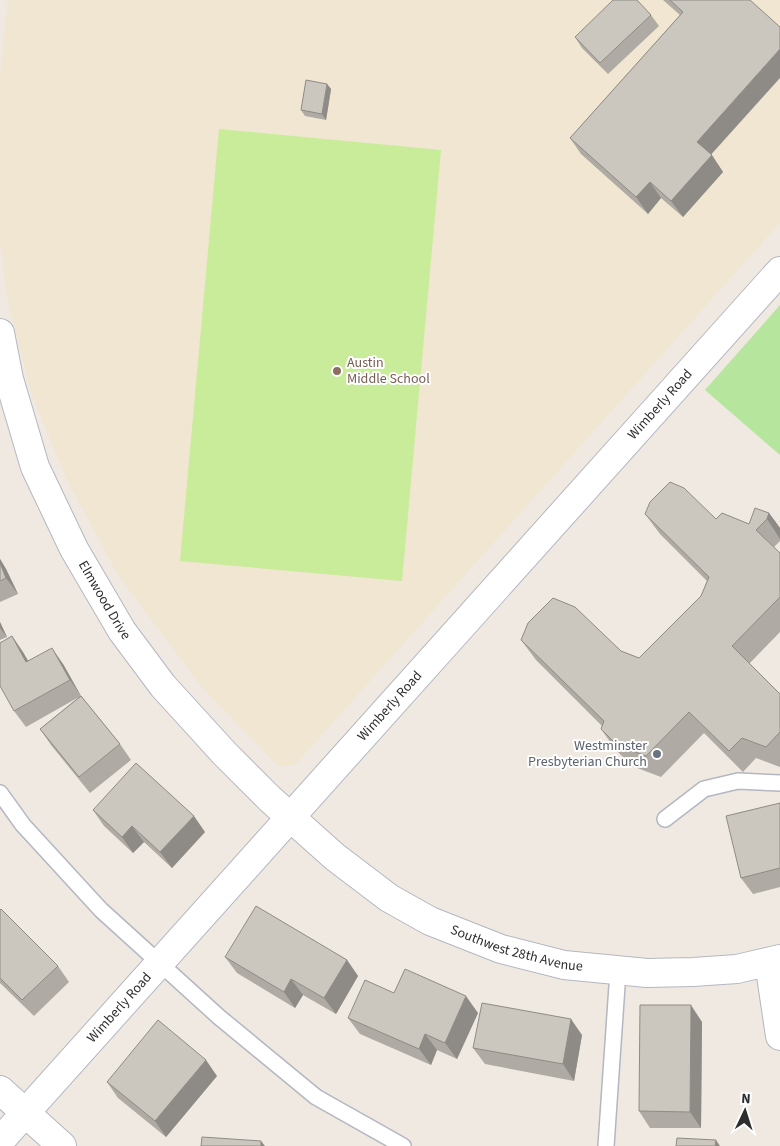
<svg xmlns="http://www.w3.org/2000/svg" width="780" height="1146" font-family="'Source Sans 3',sans-serif">
	<style>
		.education { fill: #f0e6d1 }
		.green { fill: #b6e59e }
		.pitch { fill: #c9ec9a }
		.lines { fill: none; stroke-linecap: round; stroke-linejoin: round }
		.service-casing { stroke: #b4b7c1; stroke-width: 18 }
		.minor-casing { stroke: #b4b7c1; stroke-width: 30 }
		.secondary-casing { stroke: #b4b7c1; stroke-width: 30 }
		.service { stroke: #fff; stroke-width: 15 }
		.minor { stroke: #fff; stroke-width: 28 }
		.secondary { stroke: #fff; stroke-width: 28 }
		.wall { fill: #afaba4 }
		.shaded-wall { fill: #8e8b86 }
		.building { fill: #cbc7bf; stroke: #8e8b86 }
		.education-dot { fill: #8d6e63; stroke: #fff; stroke-width: 2 }
		.worship-dot { fill: #6b7280; stroke: #fff; stroke-width: 2 }
		.labels { text-anchor: middle; dominant-baseline: central; stroke-width: 4; stroke-linejoin: round; paint-order: stroke }
		.education-label { font-size: 14px; fill: #785e54; stroke: #fff; text-anchor: start }
		.street-label { font-size: 14px; fill: #2e2e2e; stroke: #fff }
		.worship-label { font-size: 14px; fill: #5b616d; stroke: #fff; text-anchor: end }
	</style>
	<rect width="100%" height="100%" fill="#efe9e1"/>
	<polygon class="education" points="8,0 780,0 780,223 295,765 279,766 205,691 118,575 67,480 32,396 7,297 0,241 0,75"/>
	<polygon class="green" points="780,305 780,455 705,390"/>
	<polygon class="pitch" points="219,129 441,150 402,581 180,561"/>
	<g class="lines">
		<g class="service-casing">
			<g id="service">
				<polyline points="0,793 23,825 101,910 219,1017 316,1097 403,1146"/>
				<polyline points="665,819 704,789 738,781 780,783"/>
				<polyline points="606,1146 618,971"/>
			</g>
		</g>
		<g class="minor-casing">
			<g id="minor">
				<polyline points="769,962 780,1036"/>
				<polyline points="0,1090 62,1146"/>
			</g>
		</g>
		<g class="secondary-casing">
			<g id="secondary">
				<path id="s1" d="M0,333l9,46 26,88 39,82 48,82 41,55 62,68 45,45 65,58 54,41 41,23 71,28 63,16 83,8 46,-1 44,-3 43,-10"/>
				<path id="s2" d="M0,1141l780,-870"/>
			</g>
		</g>
		<use href="#service" class="service"/>
		<use href="#minor" class="minor"/>
		<use href="#secondary" class="secondary"/>
	</g>
	<g class="wall">
		<polygon points="663,0 750,0 711,155 723,172 683,217 661,198 648,214 581,154 570,138 680,15"/>
		<polygon points="651,15 659,26 608,74 582,48 575,37"/>
		<polygon points="327,84 331,89 326,120 305,116 301,110"/>
		<polygon points="769,513 780,528 780,541 774,547 780,553 780,632 749,664 780,694 780,767 756,758 743,772 704,733 661,777 632,766 615,749 601,729 602,726 536,660 521,640 621,651 639,658 701,596 707,581 660,534 645,514 716,519 749,524"/>
		<polygon points="0,559 6,569 18,594 0,602"/>
		<polygon points="0,622 7,637 0,640"/>
		<polygon points="12,636 28,661 63,664 81,696 120,744 131,760 90,793 51,745 40,729 79,697 26,727 14,711"/>
		<polygon points="780,803 780,887 753,894 741,878"/>
		<polygon points="93,810 205,832 172,868 144,842 133,853 104,826"/>
		<polygon points="0,910 58,966 69,982 34,1016 0,983"/>
		<polygon points="225,957 347,960 358,976 336,1014 303,995 295,1008 237,973"/>
		<polygon points="394,993 478,1013 457,1059 437,1050 431,1065 360,1034 348,1018"/>
		<polygon points="702,1022 701,1128 650,1128 639,1111"/>
		<polygon points="582,1035 574,1081 485,1064 473,1048"/>
		<polygon points="217,1076 166,1137 118,1098 107,1082"/>
	</g>
	<g class="shaded-wall">
		<polygon points="780,49 780,78 708,158 697,142"/>
		<polygon points="327,84 331,89 326,120 322,114"/>
		<polygon points="712,155 723,172 683,217 671,201"/>
		<polygon points="650,182 661,198 648,214 636,197"/>
		<polygon points="769,513 780,528 780,539 767,519"/>
		<polygon points="0,559 6,569 18,594 6,578 0,563"/>
		<polygon points="0,622 7,637 0,628"/>
		<polygon points="12,636 23,652 38,678 26,662"/>
		<polygon points="52,648 63,664 81,696 70,680"/>
		<polygon points="194,816 205,832 172,868 160,852"/>
		<polygon points="132,826 144,842 133,853 122,837"/>
		<polygon points="347,960 358,976 336,1014 324,998"/>
		<polygon points="291,979 303,995 295,1008 284,992"/>
		<polygon points="466,996 478,1013 457,1059 445,1043"/>
		<polygon points="691,1005 702,1022 701,1128 690,1112"/>
		<polygon points="571,1019 582,1035 574,1081 563,1064"/>
		<polygon points="425,1034 437,1050 431,1065 419,1049"/>
		<polygon points="206,1060 217,1076 166,1137 155,1121"/>
		<polygon points="716,1140 720,1146 715,1146"/>
		<polygon points="261,1141 265,1146 261,1146"/>
	</g>
	<g class="building">
		<polygon points="613,0 637,0 651,15 600,63 575,37"/>
		<polygon points="670,0 750,0 780,27 780,49 697,142 712,155 671,201 650,182 636,197 570,138 683,12"/>
		<polygon points="306,80 327,84 322,114 301,110"/>
		<polygon points="670,482 684,488 716,519 722,513 749,524 755,508 769,513 767,519 756,530 780,553 780,597 732,646 780,694 780,732 766,747 742,738 729,751 689,712 646,756 617,745 601,729 604,721 521,640 528,623 553,598 575,607 621,651 639,658 701,596 709,577 645,514 650,502"/>
		<polygon points="0,563 6,578 0,581"/>
		<polygon points="12,636 26,662 52,648 70,680 14,711 0,686 0,643"/>
		<polygon points="81,696 120,744 79,777 40,729"/>
		<polygon points="136,763 194,816 160,852 132,826 122,837 93,810"/>
		<polygon points="780,803 780,868 741,878 726,816"/>
		<polygon points="256,906 347,960 324,998 291,979 284,992 225,957"/>
		<polygon points="1,909 58,966 22,1000 0,978 0,910"/>
		<polygon points="405,969 466,996 445,1043 425,1034 419,1049 348,1018 365,980 394,993"/>
		<polygon points="482,1003 571,1019 563,1064 473,1048"/>
		<polygon points="640,1005 691,1005 690,1112 639,1111"/>
		<polygon points="158,1020 206,1060 155,1121 107,1082"/>
		<polygon points="202,1137 261,1141 261,1146 201,1146"/>
		<polygon points="677,1138 716,1140 715,1146 676,1146"/>
	</g>
	<circle class="education-dot" cx="337" cy="371" r="5"/>
	<circle class="worship-dot" cx="657" cy="754" r="5"/>
	<g class="labels">
		<g class="education-label">
			<text x="347" y="363">Austin<tspan x="347" dy="16">Middle School</tspan></text>
		</g>
		<g class="street-label">
			<text stroke="none"><textPath href="#s2" startOffset="989">Wimberly Road</textPath></text>
			<text stroke="none"><textPath href="#s1" startOffset="289">Elmwood Drive</textPath></text>
			<text stroke="none"><textPath href="#s2" startOffset="584">Wimberly Road</textPath></text>
			<text stroke="none"><textPath href="#s1" startOffset="842">Southwest 28th Avenue</textPath></text>
			<text stroke="none"><textPath href="#s2" startOffset="179">Wimberly Road</textPath></text>
		</g>
		<g class="worship-label">
			<text x="647" y="746">Westminster<tspan x="647" dy="16">Presbyterian Church</tspan></text>
		</g>
	</g>
	<g transform="translate(745 1111) rotate(4)" stroke="#ffffff" stroke-width="4" paint-order="stroke">
	<path d="M0-4L9 19L0 12L-9 19Z" fill="#2e2e2e"/>
	<text y="-8" font-size="14" font-weight="bold" text-anchor="middle" fill="#2e2e2e">N</text>
	</g>
</svg>
